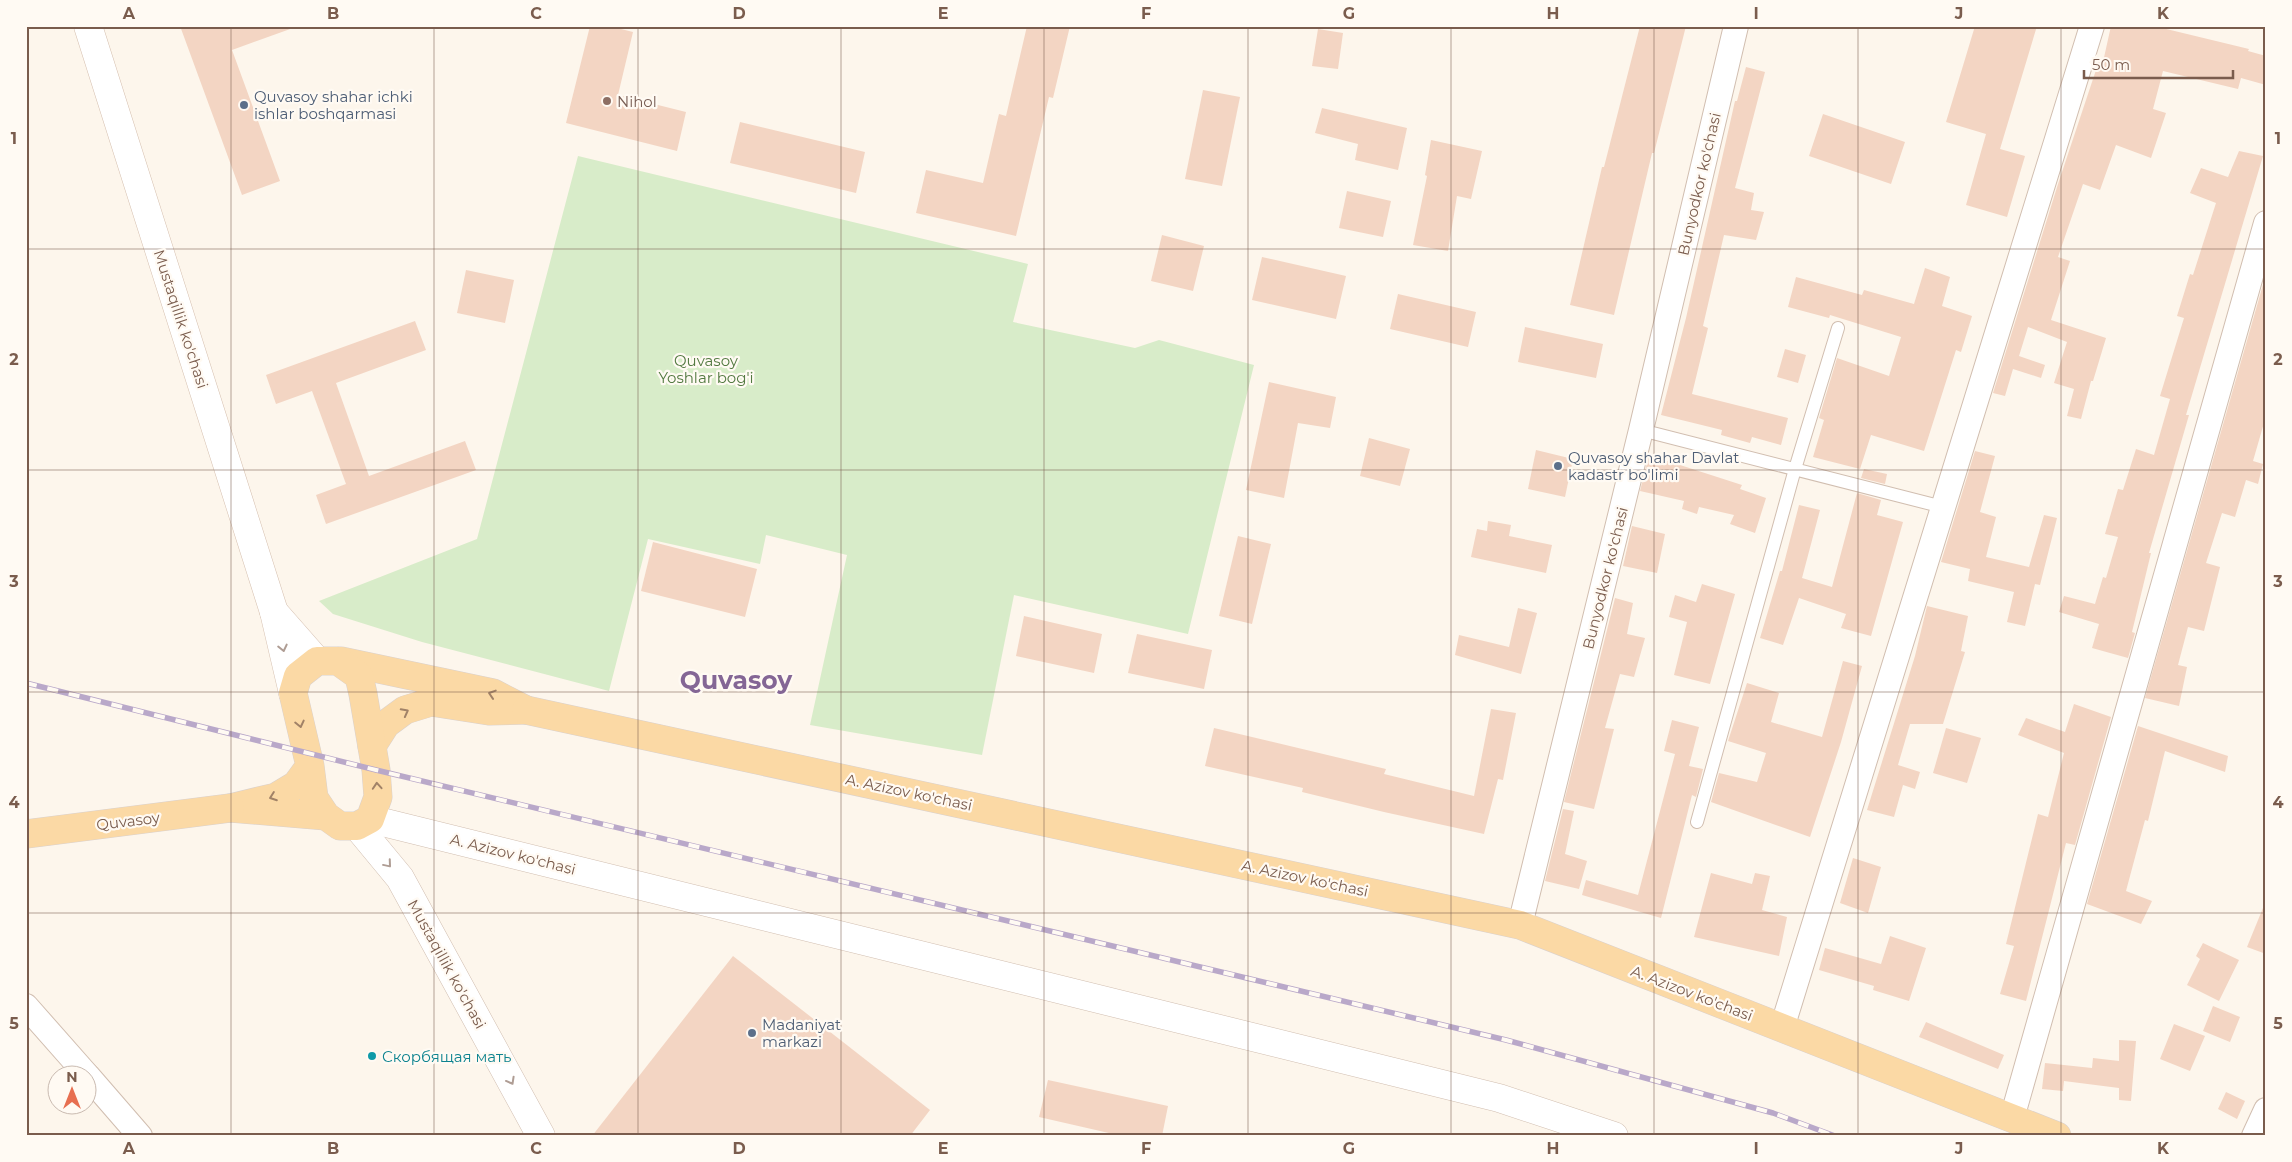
<svg xmlns="http://www.w3.org/2000/svg" width="2292" height="1162" font-family="Montserrat,sans-serif">
	<style>
		.green { fill: #d8ecc9 }
		.building { fill: #f3d5c3 }
		.lines { fill: none; stroke-linecap: round; stroke-linejoin: round }
		.service-casing { stroke: #d1beb0; stroke-width: 14 }
		.minor-casing { stroke: #d1beb0; stroke-width: 26 }
		.tertiary-casing { stroke: #d1beb0; stroke-width: 29 }
		.secondary-casing { stroke: #d6c0b0; stroke-width: 29 }
		.primary-casing { stroke: #dad1cd; stroke-width: 29 }
		.service { stroke: #fff; stroke-width: 12 }
		.minor { stroke: #fff; stroke-width: 24 }
		.tertiary { stroke: #fff; stroke-width: 28 }
		.secondary { stroke: #fff; stroke-width: 28 }
		.primary { stroke: #fbd9a5; stroke-width: 28 }
		.rail-casing { stroke: #b9a8c9; stroke-width: 5.5 }
		.rail { stroke: #fffaf3; stroke-width: 4; stroke-dasharray: 11; stroke-linecap: butt }
		.oneway { stroke: #af9d94 }
		.oneway2 { stroke: #a18267 }
		.grid { fill: none; stroke: #7a5c4d; stroke-width: 1; stroke-opacity: 0.55 }
		.education-dot { fill: #8d6e63; stroke: #fffaf3; stroke-width: 2 }
		.service-dot { fill: #5c6f8a; stroke: #fffaf3; stroke-width: 2 }
		.culture-dot { fill: #0f9aa8; stroke: #fffaf3; stroke-width: 2 }
		.labels { text-anchor: middle; dominant-baseline: central; stroke-width: 4.5; stroke-linejoin: round; paint-order: stroke }
		.service-label { font-size: 15px; fill: #4e5e75; stroke: #fffaf3; text-anchor: start }
		.education-label { font-size: 15px; fill: #785e54; stroke: #fffaf3; text-anchor: start }
		.street-label { font-size: 15px; fill: #7a5c4d; stroke: #fffaf3 }
		.park-label { font-size: 15px; fill: #537a41; stroke: #fffaf3 }
		.culture-label { font-size: 15px; fill: #0d838f; stroke: #fffaf3; text-anchor: start }
		.town-label { font-size: 25px; font-weight: bold; fill: #846695; stroke: #fffaf3 }
		.neatline { fill: none; stroke: #7a5c4d; stroke-width: 2 }
		.grid-label { font-size: 16px; text-anchor: middle; font-weight: bold; fill: #7a5c4d }
	</style>
	<rect width="100%" height="100%" fill="#fdf6ec"/>
	<polygon class="green" points="578,156 1028,264 1013,322 1135,348 1159,340 1254,365 1188,634 1014,595 982,755 810,725 847,555 766,535 760,564 648,539 609,691 422,642 333,614 319,601 477,539"/>
	<g class="building">
		<polygon points="180,26 293,26 293,28 232,50 280,181 242,195"/>
		<polygon points="590,26 609,26 633,32 618,95 686,112 677,151 566,123"/>
		<polygon points="1027,26 1070,26 1053,98 1049,97 1016,236 916,213 926,170 983,183 999,114 1006,116"/>
		<polygon points="1640,26 1686,26 1654,153 1652,153 1614,315 1570,305 1602,167 1604,167"/>
		<polygon points="1975,26 2037,26 2000,149 2025,156 2007,217 1966,205 1986,134 1946,122"/>
		<polygon points="2111,26 2154,26 2249,49 2248,51 2266,56 2266,85 2241,78 2238,89 2163,71 2153,109 2166,113 2151,158 2116,145 2100,190 2083,184 2058,257 2070,261 2051,320 2106,338 2093,381 2091,381 2081,419 2067,416 2074,389 2054,383 2067,342 2028,327 2019,356 2045,365 2041,378 2013,369 2005,396 1993,393 2058,184 2099,61 2103,62"/>
		<polygon points="1318,29 1343,33 1338,69 1312,66"/>
		<polygon points="1746,67 1765,72 1735,188 1754,193 1751,210 1764,212 1756,240 1724,235 1703,326 1708,328 1692,394 1788,418 1781,445 1752,437 1750,443 1721,435 1722,430 1661,415 1686,318 1735,101 1737,101"/>
		<polygon points="1203,90 1240,97 1222,186 1185,179"/>
		<polygon points="1322,108 1407,128 1398,170 1355,160 1358,144 1315,133"/>
		<polygon points="1823,114 1905,142 1891,184 1809,156"/>
		<polygon points="740,122 865,152 856,193 730,163"/>
		<polygon points="1431,140 1482,151 1471,199 1457,196 1448,251 1413,245 1427,176 1425,175"/>
		<polygon points="2239,151 2263,156 2186,415 2189,415 2149,553 2151,553 2132,632 2135,633 2128,658 2092,648 2099,624 2059,612 2064,596 2095,604 2103,577 2106,578 2118,537 2105,534 2118,489 2123,490 2136,449 2154,455 2170,399 2160,396 2184,318 2177,316 2190,274 2193,275 2216,203 2190,193 2201,168 2228,177"/>
		<polygon points="1347,191 1391,201 1383,237 1339,228"/>
		<polygon points="1162,235 1204,246 1193,291 1151,281"/>
		<polygon points="1262,257 1346,276 1336,319 1252,300"/>
		<polygon points="1925,268 1950,277 1942,306 1972,316 1961,352 1956,350 1924,451 1871,435 1860,469 1813,457 1824,420 1819,418 1837,358 1889,376 1901,337 1830,315 1829,318 1788,307 1796,277 1862,295 1864,290 1914,304"/>
		<polygon points="466,270 514,280 505,323 457,313"/>
		<polygon points="2266,274 2266,416 2253,461 2263,464 2258,484 2246,480 2235,517 2222,513 2206,563 2220,567 2204,631 2188,627 2178,665 2187,667 2179,706 2145,698"/>
		<polygon points="1398,294 1476,312 1468,347 1390,329"/>
		<polygon points="415,321 426,350 336,383 369,476 465,441 476,470 326,524 316,495 346,484 312,391 276,404 266,375"/>
		<polygon points="1525,327 1603,344 1596,378 1518,362"/>
		<polygon points="1785,349 1806,355 1798,383 1777,377"/>
		<polygon points="1269,382 1336,397 1330,428 1298,423 1284,498 1246,490"/>
		<polygon points="1369,438 1410,449 1400,486 1360,476"/>
		<polygon points="1536,450 1573,459 1565,497 1528,489"/>
		<polygon points="1975,451 1995,456 1980,512 1996,517 1986,557 2029,567 2044,515 2057,518 2040,585 2035,584 2025,626 2007,622 2014,592 1968,581 1970,569 1941,562"/>
		<polygon points="1649,455 1742,485 1740,489 1766,498 1755,533 1730,524 1734,515 1699,507 1697,514 1682,509 1684,501 1640,491"/>
		<polygon points="1864,469 1887,474 1885,484 1861,478"/>
		<polygon points="1857,493 1881,500 1877,515 1903,522 1871,636 1841,628 1846,614 1799,598 1783,645 1760,638 1780,571 1782,571 1799,505 1820,510 1802,578 1832,587"/>
		<polygon points="1488,521 1511,525 1509,536 1552,545 1546,573 1471,557 1477,529 1487,531"/>
		<polygon points="1632,526 1665,534 1657,573 1623,566"/>
		<polygon points="1238,536 1271,544 1252,624 1219,616"/>
		<polygon points="653,542 757,569 745,617 641,591"/>
		<polygon points="1702,584 1735,594 1710,684 1674,675 1687,622 1669,617 1675,595 1696,602"/>
		<polygon points="1615,598 1633,603 1627,634 1645,638 1634,677 1620,674 1605,728 1614,729 1594,809 1564,802"/>
		<polygon points="1927,606 1968,616 1961,651 1965,652 1943,724 1910,724 1898,765 1920,772 1915,789 1903,785 1894,817 1867,810 1915,656"/>
		<polygon points="1518,608 1537,613 1521,674 1455,655 1459,635 1509,647"/>
		<polygon points="1024,616 1102,634 1094,673 1016,656"/>
		<polygon points="1137,634 1212,650 1204,689 1128,673"/>
		<polygon points="1843,661 1862,666 1841,742 1810,837 1711,802 1719,773 1757,782 1766,753 1728,741 1747,683 1779,693 1771,722 1822,737"/>
		<polygon points="2074,704 2111,717 2075,845 2066,843 2026,1001 2000,994 2014,946 2006,944 2038,814 2048,817 2064,753 2018,735 2026,718 2065,732"/>
		<polygon points="1491,709 1516,713 1503,780 1498,779 1484,834 1384,812 1302,792 1303,788 1205,766 1214,728 1386,769 1384,774 1474,796"/>
		<polygon points="1672,720 1699,727 1689,766 1703,769 1696,797 1692,795 1661,918 1582,895 1586,880 1638,895 1675,754 1664,751"/>
		<polygon points="2138,726 2228,756 2225,772 2165,751 2148,821 2145,820 2126,891 2152,901 2141,924 2087,904"/>
		<polygon points="1946,728 1981,738 1967,783 1933,773"/>
		<polygon points="1563,809 1574,811 1565,854 1587,861 1579,889 1545,881"/>
		<polygon points="1853,858 1881,867 1868,913 1840,903"/>
		<polygon points="1711,873 1752,884 1755,873 1770,876 1762,910 1787,917 1779,956 1694,937"/>
		<polygon points="2265,903 2266,903 2266,954 2247,947"/>
		<polygon points="1890,936 1926,948 1909,1001 1873,990 1874,986 1819,970 1825,948 1881,964"/>
		<polygon points="2203,943 2239,960 2219,1001 2187,985 2200,959 2196,956"/>
		<polygon points="733,956 930,1110 910,1136 592,1136"/>
		<polygon points="2213,1006 2240,1017 2230,1042 2203,1031"/>
		<polygon points="1926,1022 2004,1055 1998,1069 1919,1037"/>
		<polygon points="2174,1024 2205,1036 2190,1071 2160,1059"/>
		<polygon points="2119,1040 2136,1041 2131,1101 2119,1100 2119,1088 2064,1081 2063,1091 2042,1089 2045,1063 2092,1068 2093,1058 2119,1061"/>
		<polygon points="1048,1080 1168,1106 1162,1136 1122,1136 1039,1117"/>
		<polygon points="2226,1092 2245,1101 2237,1119 2218,1109"/>
	</g>
	<g class="lines">
		<g class="service-casing">
			<g id="service">
				<polyline points="1641,430 1943,507"/>
				<polyline points="1697,822 1795,469 1838,328"/>
			</g>
		</g>
		<g class="minor-casing">
			<g id="minor">
				<polyline points="1520,925 1641,430 1736,26"/>
				<polyline points="26,1006 86,1074"/>
				<polyline points="1782,1028 2092,26"/>
				<polyline points="88,1076 140,1136"/>
				<polyline points="2012,1118 2266,223"/>
				<polyline points="2254,1136 2266,1110"/>
			</g>
		</g>
		<g class="tertiary-casing">
			<g id="tertiary">
				<polyline points="370,819 1499,1098 1614,1136"/>
				<polyline points="357,826 400,878 541,1136"/>
			</g>
		</g>
		<g class="secondary-casing">
			<g id="secondary">
				<polyline points="88,26 274,612"/>
				<polyline points="293,693 274,612 317,661"/>
			</g>
		</g>
		<g class="primary-casing">
			<g id="primary">
				<polyline points="341,661 493,693 526,710 489,711 431,702 405,710 386,724 372,746"/>
				<polyline points="526,710 1520,925 2057,1136"/>
				<polyline points="310,766 296,785 276,797 230,808 326,816 340,826 357,826 370,819 378,797 376,770 363,694 359,676 338,661 317,661 298,676 293,693 310,766 314,798 326,816"/>
				<polyline points="26,834 230,808"/>
			</g>
		</g>
		<use href="#service" class="service"/>
		<use href="#minor" class="minor"/>
		<use href="#tertiary" class="tertiary"/>
		<use href="#secondary" class="secondary"/>
		<use href="#primary" class="primary"/>
		<g class="rail-casing">
			<polyline id="rail" points="26,683 376,770 1506,1040 1773,1113 1835,1136"/>
		</g>
		<use href="#rail" class="rail"/>
	</g>
	<defs><path id="oneway-chevron" d="M-2-3.5L2.5 0L-2 3.5" fill="none" stroke-width="1.6" stroke-linecap="round" stroke-linejoin="round" transform="scale(1.25)"/></defs>
	<g class="oneway">
		<use href="#oneway-chevron" transform="translate(283 648) rotate(77)"/>
		<use href="#oneway-chevron" transform="translate(388 864) rotate(50)"/>
		<use href="#oneway-chevron" transform="translate(511 1081) rotate(61)"/>
	</g>
	<g class="oneway2">
		<use href="#oneway-chevron" transform="translate(492 694) rotate(-162)"/>
		<use href="#oneway-chevron" transform="translate(405 712) rotate(-28)"/>
		<use href="#oneway-chevron" transform="translate(300 724) rotate(77)"/>
		<use href="#oneway-chevron" transform="translate(377 786) rotate(-94)"/>
		<use href="#oneway-chevron" transform="translate(273 797) rotate(160)"/>
	</g>
	<path class="grid" d="M231,26v1110M434,26v1110M638,26v1110M841,26v1110M1044,26v1110M1248,26v1110M1451,26v1110M1654,26v1110M1858,26v1110M2061,26v1110M26,249h2240M26,470h2240M26,692h2240M26,913h2240"/>
	<circle class="education-dot" cx="607" cy="101" r="5"/>
	<g class="service-dot">
		<circle cx="244" cy="105" r="5"/>
		<circle cx="1558" cy="466" r="5"/>
		<circle cx="752" cy="1033" r="5"/>
	</g>
	<circle class="culture-dot" cx="372" cy="1056" r="5"/>
	<g class="labels">
		<g class="service-label">
			<text x="254" y="96">Quvasoy shahar ichki<tspan x="254" dy="17">ishlar boshqarmasi</tspan></text>
			<text x="1568" y="457">Quvasoy shahar Davlat<tspan x="1568" dy="17">kadastr bo'limi</tspan></text>
			<text x="762" y="1024">Madaniyat<tspan x="762" dy="17">markazi</tspan></text>
		</g>
		<g class="education-label">
			<text x="617" y="101">Nihol</text>
		</g>
		<g class="street-label">
			<text transform="translate(1699 184) rotate(-77)">Bunyodkor ko'chasi</text>
			<text transform="translate(181 319) rotate(72)">Mustaqillik ko'chasi</text>
			<text transform="translate(1605 578) rotate(-76)">Bunyodkor ko'chasi</text>
			<text transform="translate(909 792) rotate(12)">A. Azizov ko'chasi</text>
			<text transform="translate(128 821) rotate(-7)">Quvasoy</text>
			<text transform="translate(513 854) rotate(14)">A. Azizov ko'chasi</text>
			<text transform="translate(1305 878) rotate(12)">A. Azizov ko'chasi</text>
			<text transform="translate(447 964) rotate(61)">Mustaqillik ko'chasi</text>
			<text transform="translate(1692 993) rotate(21)">A. Azizov ko'chasi</text>
		</g>
		<g class="park-label">
			<text x="706" y="360">Quvasoy<tspan x="706" dy="17">Yoshlar bog'i</tspan></text>
		</g>
		<g class="culture-label">
			<text x="382" y="1056">Скорбящая мать</text>
		</g>
		<g class="town-label">
			<text x="736" y="680">Quvasoy</text>
		</g>
	</g>
	<rect width="2292" height="1162" fill="none" stroke="#fffaf3" stroke-width="55"/>
	<g transform="translate(72 1090)"><circle r="24" fill="#fffaf3" stroke="#cabbb1"/>
	<path d="M0-4L9 19L0 12L-9 19Z" fill="#e76f51"/>
	<text y="-8" font-size="14" font-weight="bold" text-anchor="middle" fill="#7a5c4d">N</text>
	</g>
	<path d="M2084 70v8h149v-8" fill="none" stroke="#7a5c4d" stroke-width="2.5"/>
	<text x="2092" y="70" font-size="15" fill="#7a5c4d" stroke="#fffaf3" stroke-width="4" paint-order="stroke">50 m</text>
	<rect x="28" y="28" width="2236" height="1106" class="neatline"/>
	<g class="grid-label">
		<text x="129" y="19">A</text>
		<text x="333" y="19">B</text>
		<text x="536" y="19">C</text>
		<text x="739" y="19">D</text>
		<text x="943" y="19">E</text>
		<text x="1146" y="19">F</text>
		<text x="1349" y="19">G</text>
		<text x="1553" y="19">H</text>
		<text x="1756" y="19">I</text>
		<text x="1959" y="19">J</text>
		<text x="2163" y="19">K</text>
		<text x="14" y="144">1</text>
		<text x="2278" y="144">1</text>
		<text x="14" y="365">2</text>
		<text x="2278" y="365">2</text>
		<text x="14" y="587">3</text>
		<text x="2278" y="587">3</text>
		<text x="14" y="808">4</text>
		<text x="2278" y="808">4</text>
		<text x="14" y="1029">5</text>
		<text x="2278" y="1029">5</text>
		<text x="129" y="1154">A</text>
		<text x="333" y="1154">B</text>
		<text x="536" y="1154">C</text>
		<text x="739" y="1154">D</text>
		<text x="943" y="1154">E</text>
		<text x="1146" y="1154">F</text>
		<text x="1349" y="1154">G</text>
		<text x="1553" y="1154">H</text>
		<text x="1756" y="1154">I</text>
		<text x="1959" y="1154">J</text>
		<text x="2163" y="1154">K</text>
	</g>
</svg>
